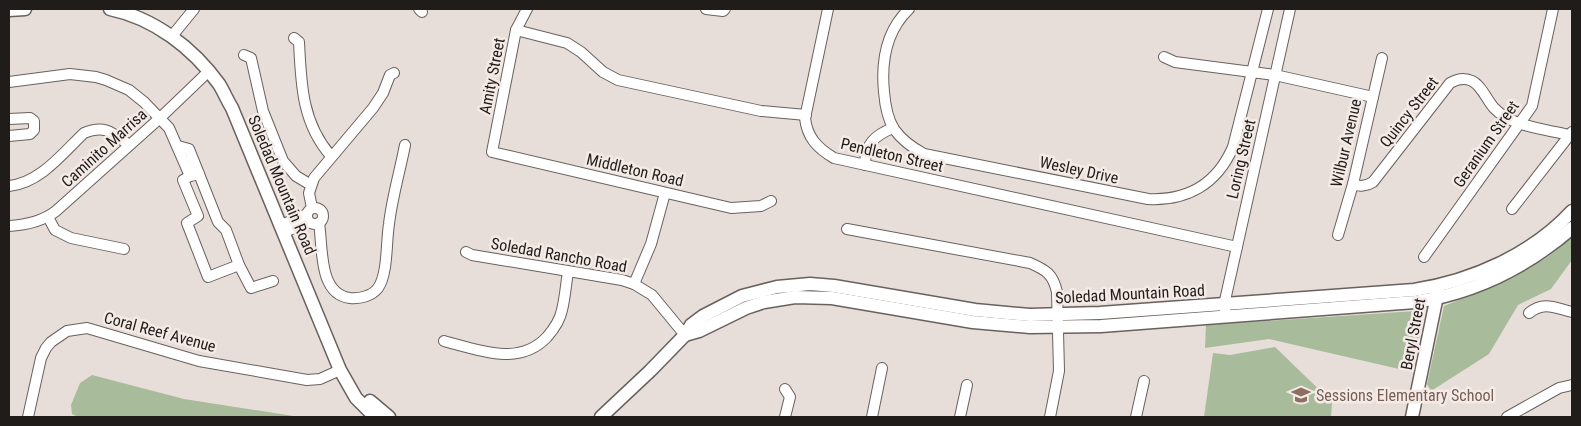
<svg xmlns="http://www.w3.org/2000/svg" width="1581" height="426" font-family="'Roboto Condensed',sans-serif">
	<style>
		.green { fill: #a8bc9b }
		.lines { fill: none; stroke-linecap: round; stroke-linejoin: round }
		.minor-casing { stroke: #69615d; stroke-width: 12 }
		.major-casing { stroke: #69615d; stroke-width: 15 }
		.minor { stroke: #fff; stroke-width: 10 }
		.major { stroke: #fff; stroke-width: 12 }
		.labels { text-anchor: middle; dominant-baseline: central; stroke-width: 5; stroke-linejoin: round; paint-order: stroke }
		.street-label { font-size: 16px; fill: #1f1c1a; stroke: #f4ebe7 }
		.education-label { font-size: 16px; fill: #785e54; stroke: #f4ebe7; text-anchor: start }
	</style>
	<rect width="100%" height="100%" fill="#e7ded9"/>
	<g class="green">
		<polygon points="1572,237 1572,260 1551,289 1518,305 1489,354 1431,391 1427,384 1444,306 1513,278 1549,256"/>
		<polygon points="1416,311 1420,313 1422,318 1412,372 1269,339 1205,348 1206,325"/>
		<polygon points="1275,347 1332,402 1331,417 1204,417 1213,353 1230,355"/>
		<polygon points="92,375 184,399 300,417 78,417 72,414 71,405 80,383"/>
	</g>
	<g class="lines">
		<g class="minor-casing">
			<g id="minor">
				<polyline points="419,9 422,12"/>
				<polyline points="527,9 516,30 492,152 731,208 761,206 771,201"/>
				<polyline points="706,9 723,11 725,9"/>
				<path d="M828,9l-23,109c2,19 12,30 29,40l403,89"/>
				<path d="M909,9c-23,22 -28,52 -25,83 1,12 3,26 10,37 7,10 19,19 30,25l224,45c39,2 69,-15 85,-52l35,-138"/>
				<polyline points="516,30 567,43 581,52 603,72 618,80 761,111 806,115"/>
				<polyline points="172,36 194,9"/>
				<path d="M294,38l5,4c2,42 3,81 32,114"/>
				<polyline points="244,55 251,58 263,111 283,161 296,176 311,185"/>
				<polyline points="1164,57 1175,62 1275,75 1373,97"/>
				<polyline points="9,82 70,74 96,77 106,80 129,90 144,102 169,128 190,176 199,174 218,222 226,230 239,265 251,288 273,281"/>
				<polyline points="9,119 30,118 34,121 34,130 30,134 9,136"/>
				<polyline points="178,146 189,149 199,174"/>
				<path d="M865,165c0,-21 10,-30 28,-37"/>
				<polyline points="190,176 183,180 198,216 187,223 208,277 239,265"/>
				<path d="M1353,184c6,3 14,2 20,-2l77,-99c7,-4 14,-6 22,-2 9,4 15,19 22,27 18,19 51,21 75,27"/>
				<path d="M9,186c31,-3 54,-33 75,-53 21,-9 29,0 45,12"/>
				<circle cx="315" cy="216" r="8"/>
				<polyline points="312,208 309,193 314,178 373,108 383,93 390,75 394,73"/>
				<polyline points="1512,209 1572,132"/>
				<polyline points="48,217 55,230 71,238 124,249"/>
				<path d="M319,223c4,24 -1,71 31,75 10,1 22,-2 28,-10 10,-14 8,-46 11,-64 3,-26 11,-53 16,-79"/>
				<polyline points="281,225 307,214"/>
				<path d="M9,226c17,-1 34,-5 47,-15l104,-93 49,-47"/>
				<path d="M847,229l183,34c16,7 23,11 27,29l2,79 -9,46"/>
				<polyline points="284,232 309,222"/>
				<polyline points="1338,235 1353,184 1382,58"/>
				<polyline points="466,252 472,255 622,280 634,284 652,295 685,335"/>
				<polyline points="1424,257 1532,106 1553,9"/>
				<polyline points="634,284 651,244 665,193"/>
				<polyline points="1225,310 1224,305 1290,9"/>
				<path d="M1529,313c15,-12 26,-5 43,-1"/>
				<path d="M444,341c34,9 75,26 103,-4 7,-8 13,-17 15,-27 3,-12 4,-26 6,-38"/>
				<polyline points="785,389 790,397 785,417"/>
				<polyline points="28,417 41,358 46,348 51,342 67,331 87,328 199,361 307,380 320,379 340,370"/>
				<polyline points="872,417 882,368"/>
				<polyline points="960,417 967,385"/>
				<polyline points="1136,417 1144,381"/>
				<polyline points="1507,417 1559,388 1572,385"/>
			</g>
		</g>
		<g class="major-casing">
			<g id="major">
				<path d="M110,9c44,9 83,39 109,75 5,8 8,16 13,24l108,262 16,28 19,19"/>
				<polyline points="9,10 25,9"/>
				<path d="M685,335l14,-4 47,-23 18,-6 31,-5 37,1 141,24 57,5 71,-1 314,-24c59,-9 112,-35 157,-74"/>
				<polyline points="370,401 389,417"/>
				<path d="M601,417l49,-46 35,-36 6,-10 12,-9 39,-20 35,-9 33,-3 24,2 141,24 55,5 70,-2 314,-23c58,-9 117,-35 158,-79"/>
				<polyline points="1412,417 1438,291"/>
			</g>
		</g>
		<use href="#minor" class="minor"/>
		<use href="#major" class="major"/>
	</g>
	<defs>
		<g id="school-bare" transform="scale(1.5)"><path d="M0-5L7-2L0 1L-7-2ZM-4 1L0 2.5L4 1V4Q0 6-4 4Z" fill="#8d6e63" stroke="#f4ebe7" stroke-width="2.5" paint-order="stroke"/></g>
	</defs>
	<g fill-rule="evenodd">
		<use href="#school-bare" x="1301" y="395"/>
	</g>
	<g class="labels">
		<g class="street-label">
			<text transform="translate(492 76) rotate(-79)">Amity Street</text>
			<text transform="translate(1409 112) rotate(-52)">Quincy Street</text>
			<text transform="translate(1346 143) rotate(-77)">Wilbur Avenue</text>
			<text transform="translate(1486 144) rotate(-55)">Geranium Street</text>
			<text transform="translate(104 148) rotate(-42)">Caminito Marrisa</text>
			<text transform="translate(892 155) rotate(13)">Pendleton Street</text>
			<text transform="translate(1241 159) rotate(-77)">Loring Street</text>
			<text transform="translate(635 170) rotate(13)">Middleton Road</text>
			<text transform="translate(1079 170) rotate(12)">Wesley Drive</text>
			<text transform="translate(282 185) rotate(67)">Soledad Mountain Road</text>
			<text transform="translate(559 255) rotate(10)">Soledad Rancho Road</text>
			<text transform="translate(1130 294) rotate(-3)">Soledad Mountain Road</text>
			<text transform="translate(160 332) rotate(15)">Coral Reef Avenue</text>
			<text transform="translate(1413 334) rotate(-79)">Beryl Street</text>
		</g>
		<g class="education-label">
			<text x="1316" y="395">Sessions Elementary School</text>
		</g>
	</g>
	<rect width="1581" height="426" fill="none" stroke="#1f1c1a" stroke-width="20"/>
</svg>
